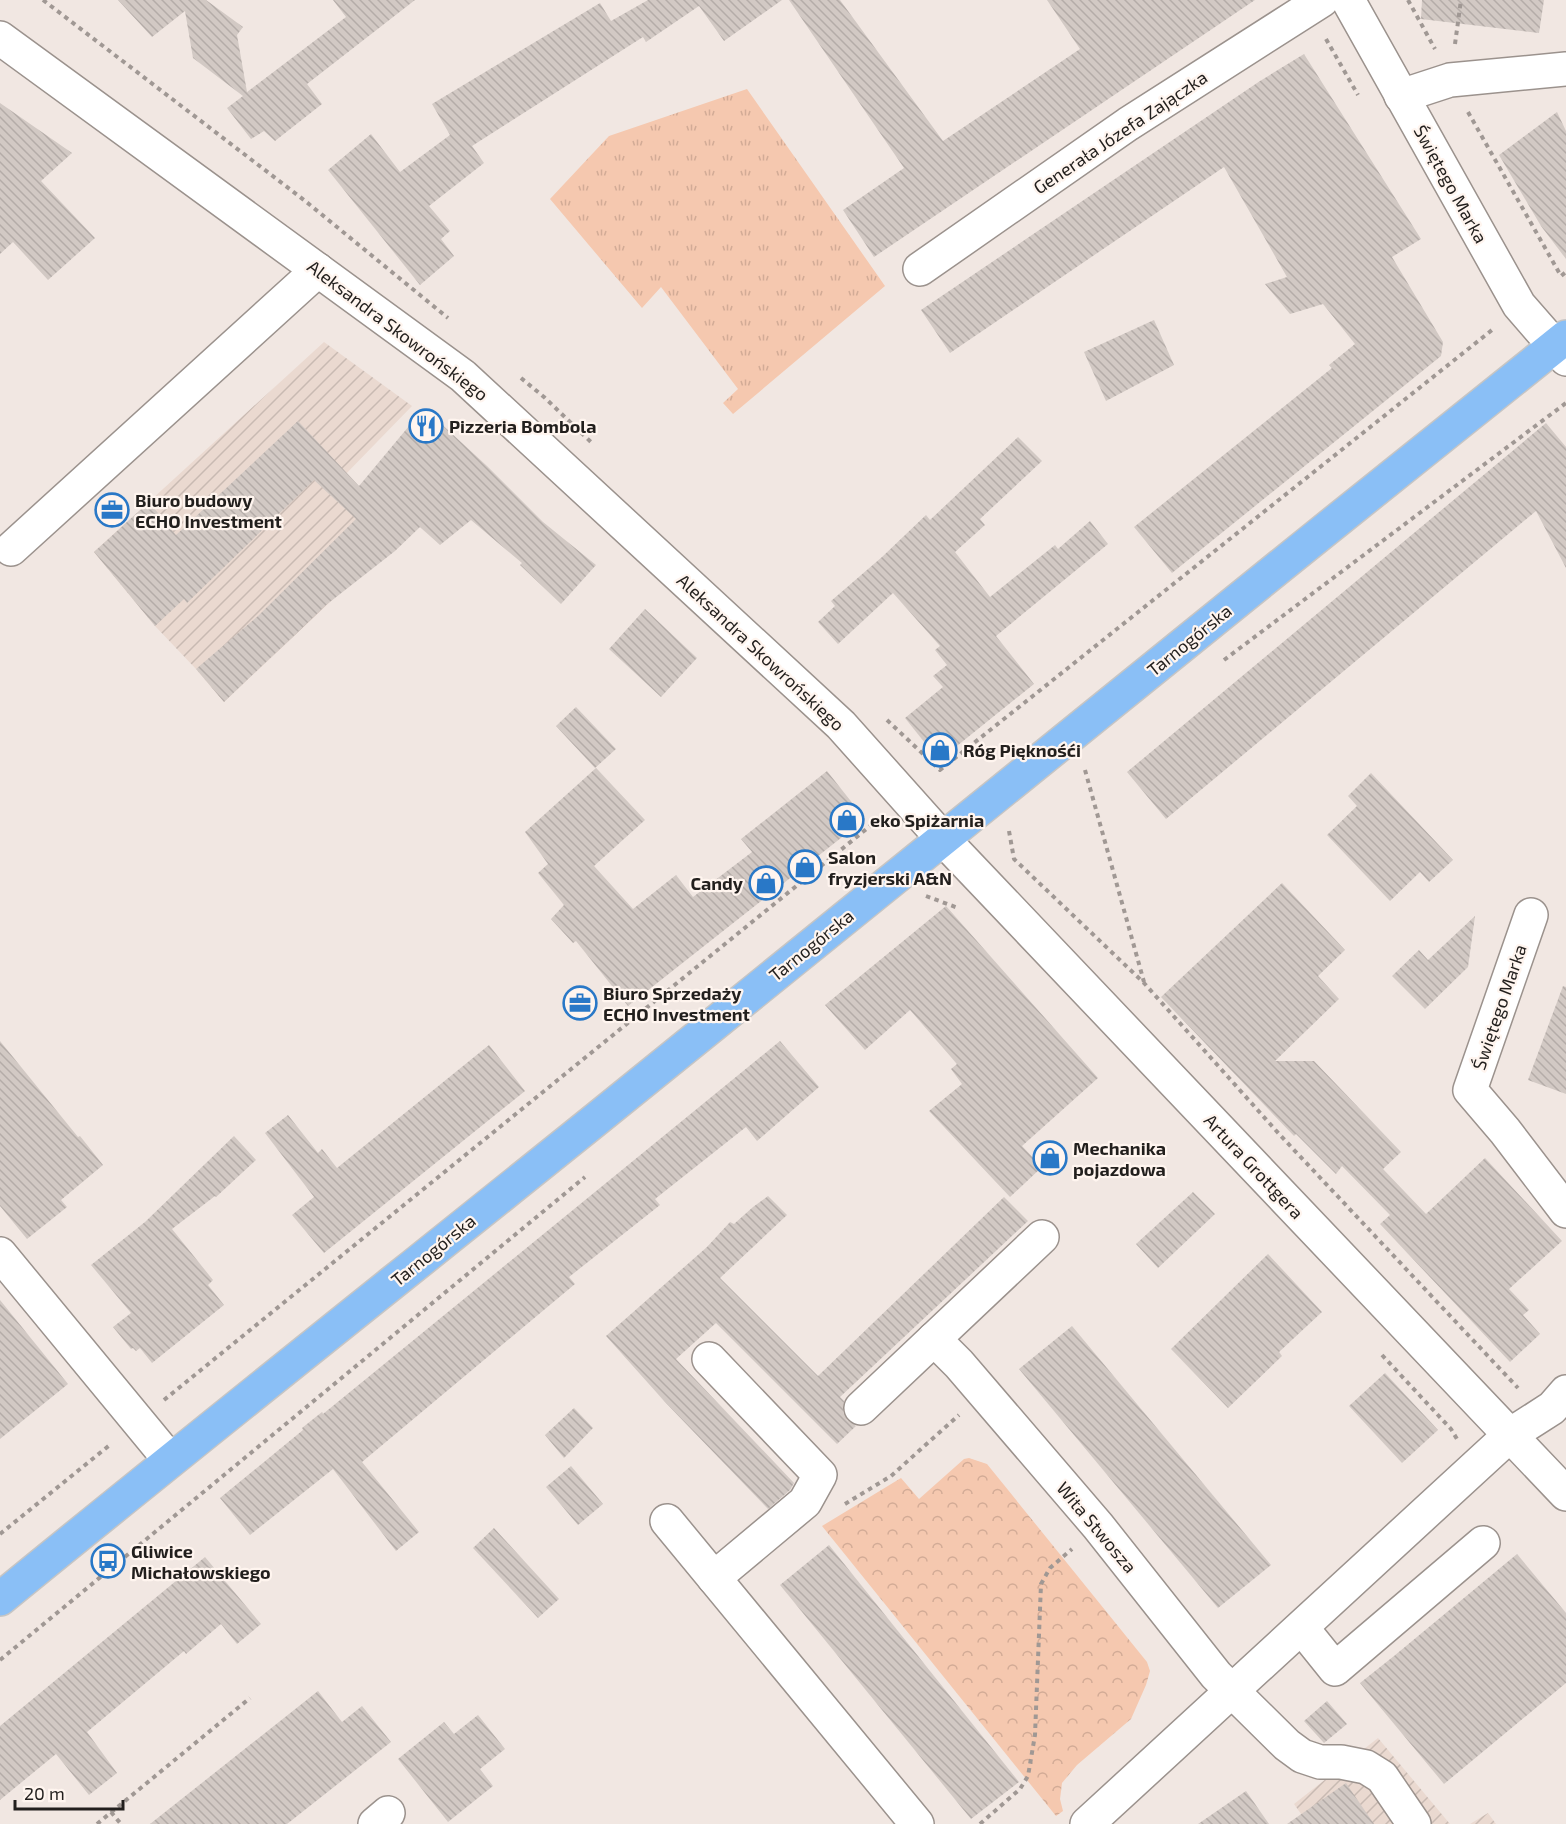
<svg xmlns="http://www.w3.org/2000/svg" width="1566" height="1824" font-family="'Exo 2',sans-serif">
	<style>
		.industrial { fill: url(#industrial-furrows) }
		.grass { fill: url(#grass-tufts) }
		.park { fill: url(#park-crowns) }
		.building { fill: url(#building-back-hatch) }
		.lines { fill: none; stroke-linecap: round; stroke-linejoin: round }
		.minor-casing { stroke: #9b928d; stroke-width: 36 }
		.major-casing { stroke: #c6c5c4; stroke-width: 36 }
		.path { stroke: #a09894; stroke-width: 4; stroke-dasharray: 4.5 4.5; stroke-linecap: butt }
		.minor { stroke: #fff; stroke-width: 33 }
		.major { stroke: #8abff6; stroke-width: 33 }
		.labels { text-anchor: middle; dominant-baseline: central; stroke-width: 4.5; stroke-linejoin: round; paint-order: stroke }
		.street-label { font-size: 18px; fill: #221f1d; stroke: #fff5ef }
		.poi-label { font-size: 18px; font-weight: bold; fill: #221f1d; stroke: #fff5ef; text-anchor: start }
	</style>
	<defs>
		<pattern id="industrial-furrows" width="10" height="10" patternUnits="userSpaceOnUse" patternTransform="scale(1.5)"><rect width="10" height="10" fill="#ead9d0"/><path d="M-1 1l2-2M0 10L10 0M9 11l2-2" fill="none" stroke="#c8bab2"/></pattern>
		<pattern id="grass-tufts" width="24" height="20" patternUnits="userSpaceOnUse" patternTransform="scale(1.5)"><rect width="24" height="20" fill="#f5c8af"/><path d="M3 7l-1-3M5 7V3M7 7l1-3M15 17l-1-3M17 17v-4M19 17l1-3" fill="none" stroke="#d2ab96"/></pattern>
		<pattern id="park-crowns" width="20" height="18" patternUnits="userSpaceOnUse" patternTransform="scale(1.5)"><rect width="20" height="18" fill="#f5c8af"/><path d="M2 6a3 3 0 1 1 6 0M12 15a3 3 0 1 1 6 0" fill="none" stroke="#d2ab96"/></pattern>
		<pattern id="building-back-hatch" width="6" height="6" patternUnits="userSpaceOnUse" patternTransform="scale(1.5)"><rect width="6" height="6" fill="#d2c9c4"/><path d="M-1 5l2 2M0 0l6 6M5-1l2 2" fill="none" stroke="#b4aca8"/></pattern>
	</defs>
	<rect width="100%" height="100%" fill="#f1e7e2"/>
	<g class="industrial">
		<polygon points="324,342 412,406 341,479 400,536 224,702 196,669 155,626 94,552"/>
		<polygon points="1378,1738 1450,1824 1308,1824 1294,1804"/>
		<polygon points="1488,1813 1496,1824 1470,1824"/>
	</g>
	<polygon class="grass" points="747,89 885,286 733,414 723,403 738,389 661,287 642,308 550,199 609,136"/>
	<polygon class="park" points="969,1458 987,1464 1147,1662 1150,1671 1146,1685 1131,1719 1077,1765 1062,1783 1060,1799 1063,1811 1056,1816 822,1526 901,1478 919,1499 964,1459"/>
	<g class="building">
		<polygon points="118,0 206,0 243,27 237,35 247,92 346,17 333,0 415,0 307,84 322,104 275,141 264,131 251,139 227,108 243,96 193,58 185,11 152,37"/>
		<polygon points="648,0 782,0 724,41 699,6 646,42 643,37 472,146 484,163 429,206 450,231 441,239 454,256 420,285 328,170 371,134 400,172 450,135 432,104 600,3 611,21"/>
		<polygon points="789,0 840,0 943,141 1080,49 1047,0 1255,0 874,257 843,210 904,168"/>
		<polygon points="1422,0 1544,0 1539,33 1421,19"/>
		<polygon points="1304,54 1421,239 1392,257 1443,342 1441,356 1172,573 1134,527 1332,368 1329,365 1355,344 1323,304 1290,314 1265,284 1287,277 1224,167 950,353 921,310 1260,81"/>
		<polygon points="0,103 72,153 41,181 95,238 48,280 13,242 0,254"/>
		<polygon points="1557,112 1566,131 1566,259 1541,226 1499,155"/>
		<polygon points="1154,320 1174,365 1106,401 1084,352"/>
		<polygon points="424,408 487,466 543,522 596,565 561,604 520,565 522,563 471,520 440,545 420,527 395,551 326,605 224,702 196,669 258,616 356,519 314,480 187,603 184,599 155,626 94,552 149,502 176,535 298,421 359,486"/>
		<polygon points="1546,423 1566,447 1566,568 1536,511 1166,819 1127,772"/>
		<polygon points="1018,437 1042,461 980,519 985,525 955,552 990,597 1055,545 1058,549 1090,521 1108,544 996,636 1034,684 947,754 933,753 905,718 943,687 933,676 947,665 935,650 940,646 893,593 838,644 818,622 835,606 831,601 882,557 926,515 930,520"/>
		<polygon points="645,609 697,658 661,697 609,649"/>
		<polygon points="576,707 616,749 595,768 556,726"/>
		<polygon points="596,768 645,820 594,866 633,909 676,875 693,897 752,852 741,839 827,771 865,819 628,1006 576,941 573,943 551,919 564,905 538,873 548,864 525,832"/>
		<polygon points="1371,773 1453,860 1429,882 1420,872 1390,901 1327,835 1357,806 1348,796"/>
		<polygon points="1282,883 1345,950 1318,976 1339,999 1275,1061 1314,1061 1401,1152 1383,1169 1426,1214 1485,1158 1562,1241 1509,1289 1529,1310 1523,1315 1540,1334 1510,1362 1380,1224 1390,1215 1342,1166 1336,1174 1296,1134 1294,1136 1161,997"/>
		<polygon points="946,906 1098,1078 1022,1146 1042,1167 1010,1197 929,1111 962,1084 951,1069 957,1064 910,1010 865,1050 825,1005"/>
		<polygon points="1475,916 1468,967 1425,1009 1392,976 1419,950 1428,960"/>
		<polygon points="1563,986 1566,987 1566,1094 1528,1080"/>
		<polygon points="0,1041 78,1137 80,1136 103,1165 61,1200 67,1207 27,1239 0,1206"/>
		<polygon points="780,1041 819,1087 757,1141 746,1127 655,1199 660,1205 569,1277 575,1284 362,1462 419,1532 396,1551 333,1469 250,1535 220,1498 303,1430 302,1428 322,1412 323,1414"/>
		<polygon points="489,1045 525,1091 324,1253 292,1215 314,1197 265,1133 288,1115 318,1153 322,1149 337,1168"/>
		<polygon points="234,1136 256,1160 216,1197 215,1196 172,1229 213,1280 208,1285 224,1305 152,1363 140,1348 136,1351 133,1348 131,1349 113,1327 131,1313 91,1265 145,1222"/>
		<polygon points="1193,1192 1215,1214 1158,1268 1136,1244"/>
		<polygon points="768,1196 787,1215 720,1278 818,1376 1004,1197 1028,1221 840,1397 844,1401 843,1412 847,1420 856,1426 837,1444 716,1323 676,1359 794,1483 790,1490 768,1509 665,1402 606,1336 707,1247 730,1222 734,1224 753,1207"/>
		<polygon points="1268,1254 1322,1312 1279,1352 1282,1356 1228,1408 1171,1349"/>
		<polygon points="0,1300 68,1384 0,1439"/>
		<polygon points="1072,1326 1271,1565 1218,1608 1019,1369"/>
		<polygon points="1385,1373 1438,1430 1402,1463 1349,1406"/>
		<polygon points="574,1408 593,1428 564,1458 545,1435"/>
		<polygon points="571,1466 603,1504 578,1525 546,1487"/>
		<polygon points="494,1528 559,1599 538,1618 473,1548"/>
		<polygon points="829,1545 1019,1782 971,1819 780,1585"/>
		<polygon points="1517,1554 1566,1613 1566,1683 1444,1784 1360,1683 1394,1656"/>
		<polygon points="205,1557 261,1624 237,1644 221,1624 186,1654 184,1651 87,1732 117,1773 89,1795 56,1754 0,1800 0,1726"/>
		<polygon points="318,1691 342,1722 362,1706 391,1742 287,1824 150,1824"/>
		<polygon points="1327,1701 1347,1724 1324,1743 1304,1721"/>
		<polygon points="478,1715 505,1749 480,1769 493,1786 448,1822 398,1759 444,1722 454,1734"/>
		<polygon points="1346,1783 1374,1824 1287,1824"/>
		<polygon points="1246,1791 1269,1824 1198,1824"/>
	</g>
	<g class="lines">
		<g class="minor-casing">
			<g id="minor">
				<polyline points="1348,0 1519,305 1566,359"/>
				<polyline points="0,38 463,376 841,725 942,838 1566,1494"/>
				<polyline points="1401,96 1450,80 1566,69"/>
				<polyline points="920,269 1128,124 1322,0"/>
				<polyline points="11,549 318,270"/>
				<polyline points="1531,915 1470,1090 1505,1131 1566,1211"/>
				<polyline points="0,1254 170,1460"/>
				<polyline points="934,1339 959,1364 1098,1526 1216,1675 1287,1745 1302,1756 1320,1762 1341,1762 1366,1767 1382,1777 1414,1824"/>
				<polyline points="709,1359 820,1475 805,1502 714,1578"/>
				<polyline points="861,1408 1042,1237"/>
				<polyline points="667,1521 917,1824"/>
				<polyline points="1302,1628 1335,1669 1483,1543"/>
				<polyline points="375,1824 388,1813"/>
				<polyline points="1087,1824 1510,1435 1552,1408 1566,1392"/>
			</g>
		</g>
		<g class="major-casing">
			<path id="major" d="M0,1599c198,-162 399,-321 599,-482 322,-260 643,-522 967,-780"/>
		</g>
		<g class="path">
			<polyline points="43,0 304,200 448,318"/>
			<polyline points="1408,0 1435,49"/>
			<polyline points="1326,39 1358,95"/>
			<polyline points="1455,44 1461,0"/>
			<polyline points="1468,112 1561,276 1566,272"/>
			<polyline points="521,378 544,397 593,444"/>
			<polyline points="1224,660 1566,403"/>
			<polyline points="887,720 940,770 1492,330 1491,328"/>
			<polyline points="1085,770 1144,982"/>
			<polyline points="1009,831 1014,859 1144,983 1280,1135 1518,1388"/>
			<polyline points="926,896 958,908"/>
			<polyline points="1382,1355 1451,1429 1457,1439"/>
			<polyline points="164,1400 880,818"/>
			<polyline points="845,1504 891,1476 959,1415"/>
			<polyline points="0,1534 111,1444"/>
			<polyline points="0,1660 585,1177"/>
			<polyline points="111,1812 121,1824"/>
			<polyline points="97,1824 250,1698"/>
			<polyline points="980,1824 1020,1789 1028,1776 1035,1735 1041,1584 1050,1568 1072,1549"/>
		</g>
		<use href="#minor" class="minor"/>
		<use href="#major" class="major"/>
	</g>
	<defs>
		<g id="restaurant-ring" transform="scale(1.725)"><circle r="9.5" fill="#fff5ef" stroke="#2978c7" stroke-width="1.5"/><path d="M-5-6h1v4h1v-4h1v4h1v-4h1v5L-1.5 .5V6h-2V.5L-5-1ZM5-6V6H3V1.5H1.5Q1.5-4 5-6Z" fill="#2978c7"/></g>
		<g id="office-ring" transform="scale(1.725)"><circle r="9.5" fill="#fff5ef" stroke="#2978c7" stroke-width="1.5"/><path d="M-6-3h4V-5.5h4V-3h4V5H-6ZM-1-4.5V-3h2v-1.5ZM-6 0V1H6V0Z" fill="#2978c7"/></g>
		<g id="shop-ring" transform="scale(1.725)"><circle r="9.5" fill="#fff5ef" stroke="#2978c7" stroke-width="1.5"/><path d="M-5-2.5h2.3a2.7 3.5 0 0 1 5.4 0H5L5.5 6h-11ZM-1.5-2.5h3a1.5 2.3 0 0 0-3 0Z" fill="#2978c7"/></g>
		<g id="bus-ring" transform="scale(1.725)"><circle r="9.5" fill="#fff5ef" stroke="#2978c7" stroke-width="1.5"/><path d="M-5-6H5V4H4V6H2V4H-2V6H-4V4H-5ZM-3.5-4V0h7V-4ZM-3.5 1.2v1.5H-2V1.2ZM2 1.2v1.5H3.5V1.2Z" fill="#2978c7"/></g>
	</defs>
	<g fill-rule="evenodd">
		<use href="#restaurant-ring" x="426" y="426"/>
		<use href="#office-ring" x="112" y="510"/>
		<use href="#shop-ring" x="940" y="750"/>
		<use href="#shop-ring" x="847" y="820"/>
		<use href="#shop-ring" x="805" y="867"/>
		<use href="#shop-ring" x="766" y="883"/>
		<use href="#office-ring" x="580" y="1003"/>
		<use href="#shop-ring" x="1050" y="1158"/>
		<use href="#bus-ring" x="108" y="1561"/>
	</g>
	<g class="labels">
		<g class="street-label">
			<text transform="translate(1120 132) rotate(-34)">Generała Józefa Zajączka</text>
			<text transform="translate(1451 184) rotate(61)">Świętego Marka</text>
			<text transform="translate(398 330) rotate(37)">Aleksandra Skowrońskiego</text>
			<text transform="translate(1189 640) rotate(-39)">Tarnogórska</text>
			<text transform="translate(761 652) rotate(43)">Aleksandra Skowrońskiego</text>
			<text transform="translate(811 945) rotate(-39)">Tarnogórska</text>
			<text transform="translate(1499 1007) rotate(-71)">Świętego Marka</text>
			<text transform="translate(1254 1166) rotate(47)">Artura Grottgera</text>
			<text transform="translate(433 1250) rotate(-39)">Tarnogórska</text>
			<text transform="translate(1097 1527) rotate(50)">Wita Stwosza</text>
		</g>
		<g class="poi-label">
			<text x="449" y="426">Pizzeria Bombola</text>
			<text x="135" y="500">Biuro budowy<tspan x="135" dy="21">ECHO Investment</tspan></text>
			<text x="963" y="750">Róg Pięknośći</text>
			<text x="870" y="820">eko Spiżarnia</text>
			<text x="828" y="857">Salon<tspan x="828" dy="21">fryzjerski A&amp;N</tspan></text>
			<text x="743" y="883" text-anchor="end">Candy</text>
			<text x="603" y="993">Biuro Sprzedaży<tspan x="603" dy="21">ECHO Investment</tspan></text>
			<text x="1073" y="1148">Mechanika<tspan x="1073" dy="21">pojazdowa</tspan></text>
			<text x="131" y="1551">Gliwice<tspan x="131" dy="21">Michałowskiego</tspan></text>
		</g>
	</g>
	<path d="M15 1800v9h108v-9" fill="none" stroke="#221f1d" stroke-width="3"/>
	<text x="24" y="1800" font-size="18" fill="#221f1d" stroke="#fff5ef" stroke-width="4.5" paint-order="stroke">20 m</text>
</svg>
